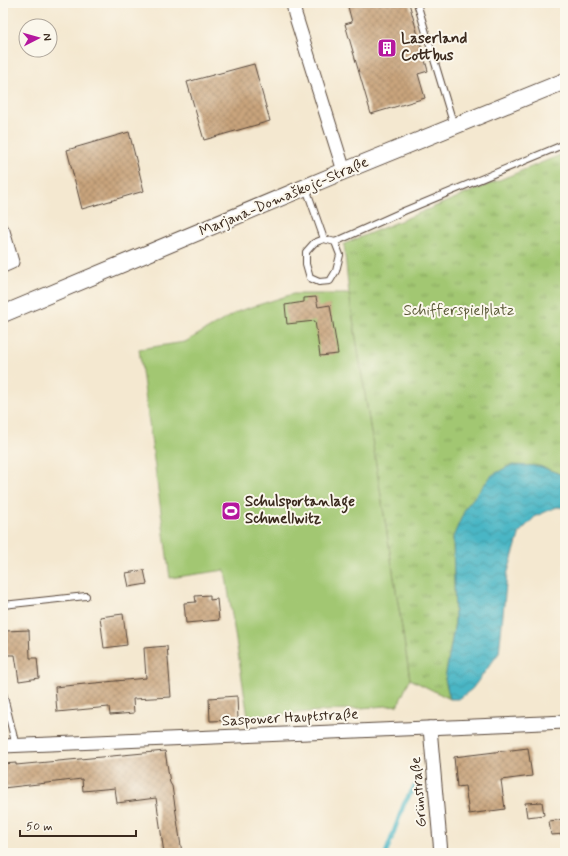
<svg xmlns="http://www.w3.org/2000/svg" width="568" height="856" font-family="Mynerve,sans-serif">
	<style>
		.grass { fill: url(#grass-tufts); stroke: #6e7848 }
		.pitch { fill: #a2c772; stroke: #6e7848 }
		.water { fill: url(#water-waves); stroke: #427072 }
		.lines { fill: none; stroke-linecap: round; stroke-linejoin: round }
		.stream { stroke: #4ab6c5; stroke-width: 4.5 }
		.building { fill: url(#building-cross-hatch) }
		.service-casing { stroke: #574639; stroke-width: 8 }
		.minor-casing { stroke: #574639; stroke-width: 15 }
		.tertiary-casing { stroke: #574639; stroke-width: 18 }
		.service { stroke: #fff; stroke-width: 6 }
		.minor { stroke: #fff; stroke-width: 13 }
		.tertiary { stroke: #fff; stroke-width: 16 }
		.labels { text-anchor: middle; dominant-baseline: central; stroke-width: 4; stroke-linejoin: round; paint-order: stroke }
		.poi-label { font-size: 15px; font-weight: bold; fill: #3b2a1e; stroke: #fbf7ec; text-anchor: start }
		.street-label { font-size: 15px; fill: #3b2a1e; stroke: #fbf7ec }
		.park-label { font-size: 15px; fill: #5a5937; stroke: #fbf7ec }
	</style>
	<defs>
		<pattern id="grass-tufts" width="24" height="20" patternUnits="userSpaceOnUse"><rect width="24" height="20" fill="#a2c772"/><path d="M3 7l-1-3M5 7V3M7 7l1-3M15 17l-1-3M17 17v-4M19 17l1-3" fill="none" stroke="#85a25d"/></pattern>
		<pattern id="water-waves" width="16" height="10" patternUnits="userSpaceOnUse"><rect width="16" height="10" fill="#4ab6c5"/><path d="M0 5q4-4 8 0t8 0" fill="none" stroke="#3f949f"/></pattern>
		<pattern id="building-cross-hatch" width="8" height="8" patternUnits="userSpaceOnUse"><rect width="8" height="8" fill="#c9a47d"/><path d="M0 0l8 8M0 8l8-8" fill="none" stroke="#a48666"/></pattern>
	</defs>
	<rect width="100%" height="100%" fill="#fbf7ec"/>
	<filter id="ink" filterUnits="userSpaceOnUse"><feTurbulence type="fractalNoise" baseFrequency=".025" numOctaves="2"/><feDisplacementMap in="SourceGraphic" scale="8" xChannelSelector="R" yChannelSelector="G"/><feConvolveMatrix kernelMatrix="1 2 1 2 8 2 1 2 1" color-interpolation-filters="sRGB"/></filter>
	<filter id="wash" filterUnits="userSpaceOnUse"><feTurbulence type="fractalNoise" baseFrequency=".012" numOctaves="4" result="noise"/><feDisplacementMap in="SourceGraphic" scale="16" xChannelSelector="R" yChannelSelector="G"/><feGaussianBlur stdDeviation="0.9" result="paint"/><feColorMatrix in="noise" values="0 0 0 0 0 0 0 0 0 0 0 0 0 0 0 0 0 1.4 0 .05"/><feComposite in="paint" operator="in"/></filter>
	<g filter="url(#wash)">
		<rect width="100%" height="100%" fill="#f4e8d0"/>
		<polygon class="grass" points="565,153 565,476 539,466 453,537 455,622 445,679 450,699 410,679 349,294 344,244"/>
		<polygon class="pitch" points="293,294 349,294 410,679 398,705 248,717 225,570 170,578 139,349 185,342 239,311"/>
		<polygon class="water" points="511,465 539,466 565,476 565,508 557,507 536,516 520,532 507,575 499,653 472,689 459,699 450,699 445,679 455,622 453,537 466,507 492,475"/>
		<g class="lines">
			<polyline class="stream" points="386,853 404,804 416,784"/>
		</g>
		<g id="blocks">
			<g class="building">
				<polygon points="347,3 409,3 428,71 418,74 425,98 371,114 345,24 352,22"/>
				<polygon points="254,64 270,121 204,140 187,82"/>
				<polygon points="129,132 144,191 82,209 67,150"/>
				<polygon points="316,297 318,307 330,305 338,354 320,356 315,321 287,324 285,305 304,302 304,298"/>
				<polygon points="144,570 147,584 129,587 126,573"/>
				<polygon points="210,595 210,600 217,599 219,620 186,623 184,603 196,602 195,596"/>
				<polygon points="123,614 127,645 104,648 100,617"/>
				<polygon points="29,630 30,658 37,658 39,678 19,681 15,655 7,655 5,631"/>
				<polygon points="167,646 171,697 133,699 134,713 110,715 109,707 57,712 55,687 146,678 144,648"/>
				<polygon points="237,696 238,720 210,721 209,698"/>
				<polygon points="528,748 532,776 501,780 505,809 469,814 465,786 457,787 454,757"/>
				<polygon points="165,751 170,783 172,786 182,853 164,853 156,798 117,803 115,788 83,791 82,779 3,788 3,764 16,763 16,765"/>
				<polygon points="542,802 544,815 527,817 525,803"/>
				<polygon points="565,819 565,834 551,835 549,821"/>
			</g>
		</g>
	</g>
	<g filter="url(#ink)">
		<use href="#blocks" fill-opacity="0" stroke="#574639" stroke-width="1"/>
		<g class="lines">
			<g class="service-casing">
				<g id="service">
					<polyline points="417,3 454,126"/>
					<polyline points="306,188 324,239"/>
					<polyline points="335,242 340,255 336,271 330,281 319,282 310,278 306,264 306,252 314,243 324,239 335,242 404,211 565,144"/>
					<polyline points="3,605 86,596"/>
					<polyline points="3,693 16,746"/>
				</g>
			</g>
			<g class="minor-casing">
				<g id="minor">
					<polyline points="293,3 295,14 344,171"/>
					<polyline points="3,231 12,262 3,266"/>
					<polyline points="430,728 441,853"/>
					<polyline points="3,746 565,722"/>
				</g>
			</g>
			<g class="tertiary-casing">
				<polyline id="tertiary" points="3,314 344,171 565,81"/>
			</g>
			<use href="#service" class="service"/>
			<use href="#minor" class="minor"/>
			<use href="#tertiary" class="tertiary"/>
		</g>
	</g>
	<defs>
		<g id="building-square" transform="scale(1)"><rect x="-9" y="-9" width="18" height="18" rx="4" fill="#b5179e" stroke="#fbf7ec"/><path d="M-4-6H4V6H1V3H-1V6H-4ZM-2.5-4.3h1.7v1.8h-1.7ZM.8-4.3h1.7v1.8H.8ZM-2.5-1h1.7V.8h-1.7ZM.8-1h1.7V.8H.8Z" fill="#fff"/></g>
		<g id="stadium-square" transform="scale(1)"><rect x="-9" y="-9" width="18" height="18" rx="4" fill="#b5179e" stroke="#fbf7ec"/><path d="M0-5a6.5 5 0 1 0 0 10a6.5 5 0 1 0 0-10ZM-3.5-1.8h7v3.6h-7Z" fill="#fff"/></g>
	</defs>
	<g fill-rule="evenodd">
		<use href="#building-square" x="387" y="48"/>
		<use href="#stadium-square" x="231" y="511"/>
	</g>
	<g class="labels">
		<g class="poi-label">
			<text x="401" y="39">Laserland<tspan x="401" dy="17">Cottbus</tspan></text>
			<text x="245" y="502">Schulsportanlage<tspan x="245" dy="17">Schmellwitz</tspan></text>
		</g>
		<g class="street-label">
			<text transform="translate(284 197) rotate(-23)">Marjana-Domaškojc-Straße</text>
			<text transform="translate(290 718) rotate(-3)">Saspower Hauptstraße</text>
			<text transform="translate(419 792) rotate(-95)">Grünstraße</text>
		</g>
		<g class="park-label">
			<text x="459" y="311">Schifferspielplatz</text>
		</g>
	</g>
	<rect width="568" height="856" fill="none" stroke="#fbf7ec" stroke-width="16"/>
	<g transform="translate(38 38) rotate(84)"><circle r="19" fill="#fbf7ec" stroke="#aea59a"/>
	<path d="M0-3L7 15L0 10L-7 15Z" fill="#b5179e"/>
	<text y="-6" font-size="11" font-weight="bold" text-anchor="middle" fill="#3b2a1e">N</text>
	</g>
	<path d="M20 830v6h116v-6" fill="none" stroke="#3b2a1e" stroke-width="2"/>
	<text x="26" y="830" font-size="12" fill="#3b2a1e" stroke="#fbf7ec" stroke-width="3" paint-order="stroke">50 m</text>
</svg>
